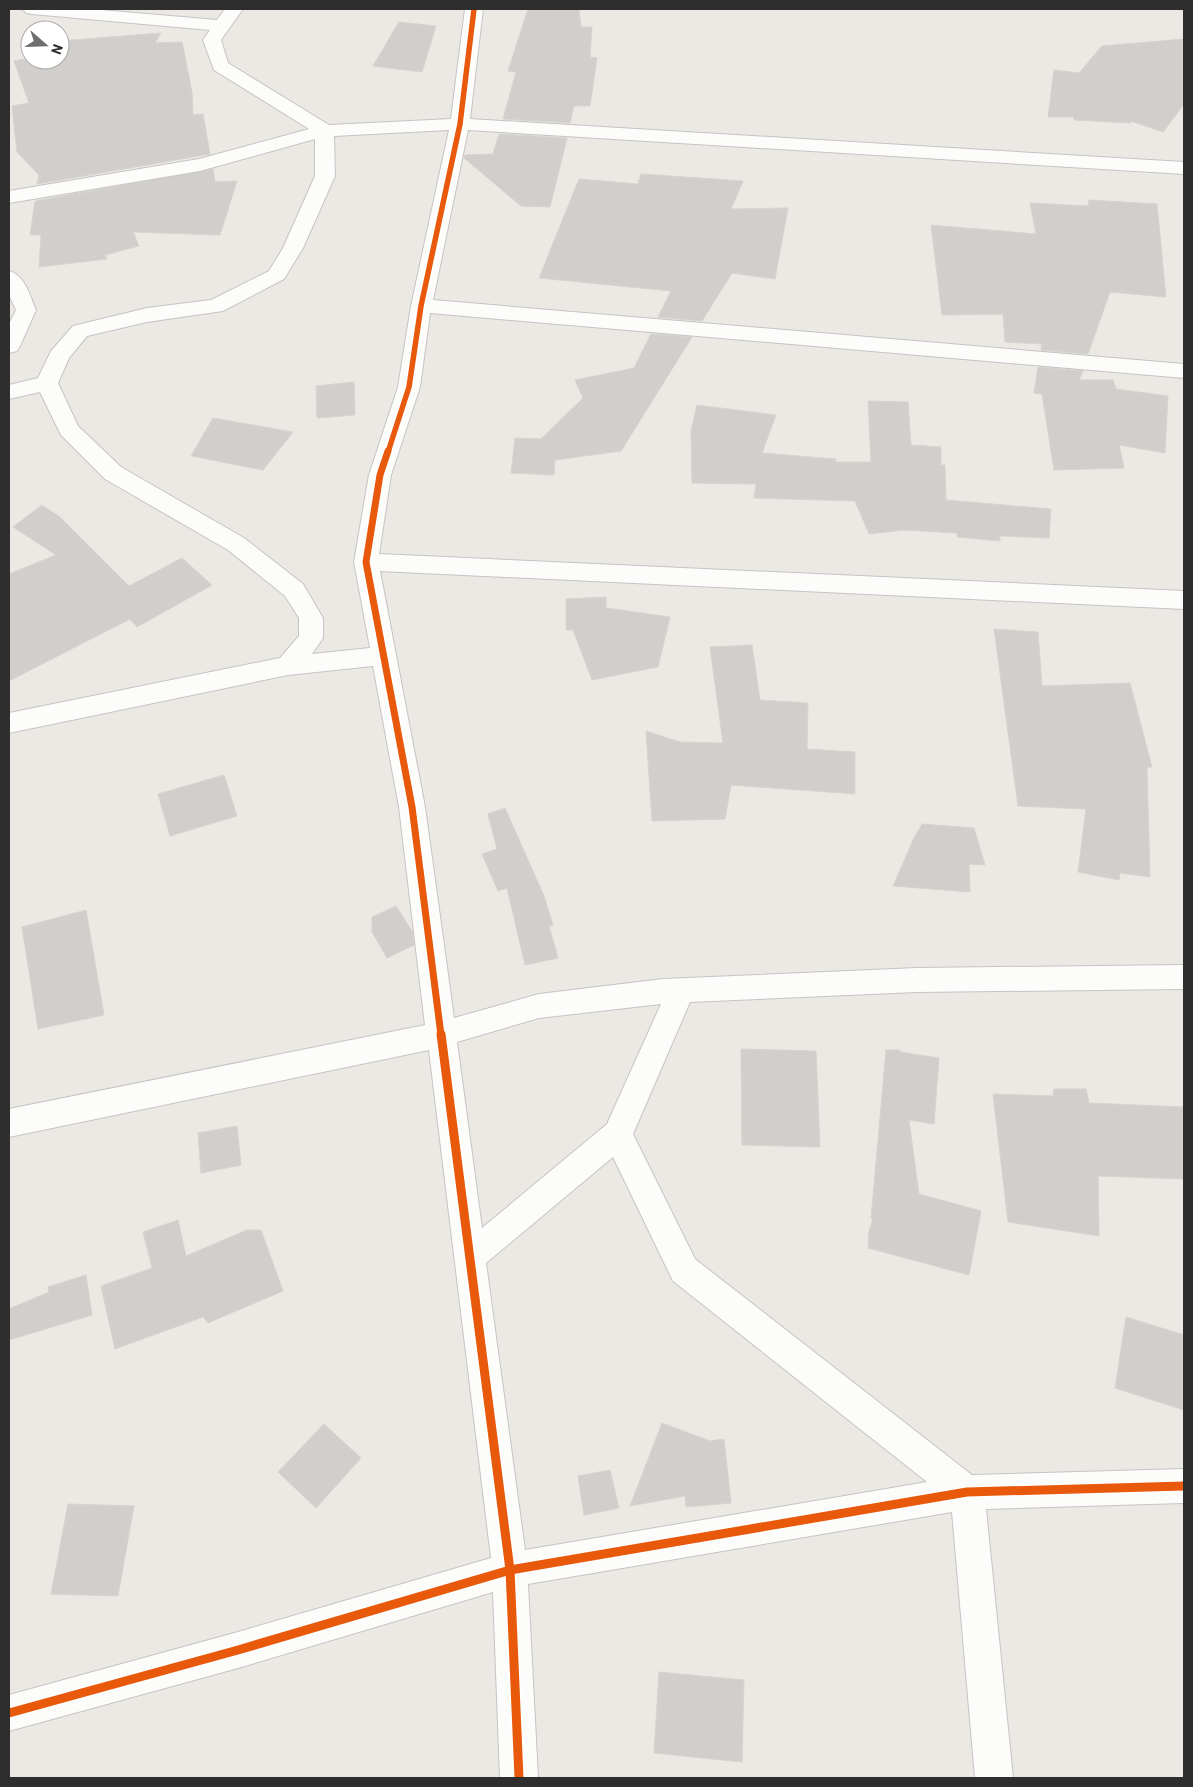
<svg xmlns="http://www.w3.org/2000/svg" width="1193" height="1787" font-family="Barlow,sans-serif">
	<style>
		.building { fill: #d1cecb; stroke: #d7d4d0 }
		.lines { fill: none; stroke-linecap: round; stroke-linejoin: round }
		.minor-casing { stroke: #c5c4c5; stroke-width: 2 }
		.minor { fill: #fcfcfb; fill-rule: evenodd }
		.cycleway-far2-casing { stroke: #fff; stroke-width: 8 }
		.cycleway-far1-casing { stroke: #fff; stroke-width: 10 }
		.cycleway-casing { stroke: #fff; stroke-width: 12 }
		.cycleway-far2 { stroke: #e8590c; stroke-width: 5.5 }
		.cycleway-far1 { stroke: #e8590c; stroke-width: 7 }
		.cycleway { stroke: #e8590c; stroke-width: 9 }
	</style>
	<rect width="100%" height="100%" fill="#ece8e4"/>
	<g class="building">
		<polygon points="528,9 579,9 581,27 592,27 590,57 597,58 590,106 574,106 570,123 503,119 516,72 508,71"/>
		<polygon points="399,22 436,26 422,72 373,66"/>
		<polygon points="161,33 155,43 182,42 192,92 193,115 203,114 210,154 37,184 39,175 17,152 12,106 29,103 14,61 30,58 30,60 60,60 60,41"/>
		<polygon points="1184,39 1184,104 1163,132 1131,121 1131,123 1074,120 1074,117 1048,117 1054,70 1079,73 1102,46"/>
		<polygon points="499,134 567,138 550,207 521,206 464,158 465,155 493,154"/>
		<polygon points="213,169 215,182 237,181 220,235 133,232 139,246 105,255 107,259 39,267 41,235 30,235 35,201"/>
		<polygon points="641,174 743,181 731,209 788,208 775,279 732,273 702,321 658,317 671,291 539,278 579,179 638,184"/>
		<polygon points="1089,200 1157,204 1166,297 1110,292 1088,354 1041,350 1042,344 1005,342 1003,314 942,315 931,225 1036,234 1030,203 1088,206"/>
		<polygon points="651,334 692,337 621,451 555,460 554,475 511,473 515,438 541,439 583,398 575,380 634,368"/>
		<polygon points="1038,367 1083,371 1079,380 1113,380 1116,389 1168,396 1165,453 1119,445 1124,468 1054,470 1042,394 1034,393"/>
		<polygon points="354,382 355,415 317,418 316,386"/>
		<polygon points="868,401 908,402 911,445 941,447 941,465 945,465 946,500 1051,509 1049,538 1000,536 1000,541 957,537 957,533 904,530 869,534 855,501 754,498 756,484 692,483 691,431 697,405 776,415 762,453 836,459 836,462 871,462"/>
		<polygon points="213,418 293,432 263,470 191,456"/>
		<polygon points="42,505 60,517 129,586 182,558 212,585 137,627 130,619 9,681 9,574 56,555 13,527"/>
		<polygon points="606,597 606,608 670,617 658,667 592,680 573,630 566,630 566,599"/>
		<polygon points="994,629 1038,632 1042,686 1130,683 1152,767 1147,767 1150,877 1120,873 1119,880 1078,872 1086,809 1018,806"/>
		<polygon points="752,645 760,700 808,703 807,749 855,752 855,794 731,785 725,819 652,821 646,731 680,742 723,743 710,647"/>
		<polygon points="224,775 237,816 170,836 158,794"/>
		<polygon points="505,808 544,896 553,925 549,926 558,958 525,965 507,888 498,891 482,854 497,849 488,814"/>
		<polygon points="922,824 974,828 985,865 969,864 970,892 893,886 914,838"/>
		<polygon points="396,906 412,931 414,945 387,958 372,932 372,917"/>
		<polygon points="86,910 104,1015 38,1029 22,927"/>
		<polygon points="741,1049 816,1051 820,1147 742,1145"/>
		<polygon points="886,1050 900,1050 900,1052 939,1058 934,1124 909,1120 919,1194 981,1211 969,1275 868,1248 869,1231 873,1219 871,1219"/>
		<polygon points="1054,1089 1086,1089 1089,1103 1184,1107 1184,1179 1098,1176 1099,1236 1008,1222 993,1094 1053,1096"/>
		<polygon points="237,1126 241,1165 201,1173 198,1133"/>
		<polygon points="178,1220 186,1256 247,1230 261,1230 283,1291 208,1323 203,1317 115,1349 101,1286 152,1268 143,1232"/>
		<polygon points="86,1275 92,1315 9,1340 9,1309 49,1292 48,1287"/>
		<polygon points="1126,1317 1184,1335 1184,1410 1115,1388"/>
		<polygon points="662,1423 710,1441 724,1439 731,1503 686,1507 685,1496 630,1506"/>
		<polygon points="324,1424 361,1458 316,1508 278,1472"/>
		<polygon points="610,1470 619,1508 584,1515 578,1476"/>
		<polygon points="68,1504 134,1506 118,1596 51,1594"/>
		<polygon points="659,1672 744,1680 742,1762 654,1753"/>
	</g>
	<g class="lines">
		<g class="minor-casing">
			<g id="minor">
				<path d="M23,9h66l128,11 8,-11h18l-22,31 7,23 101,62 122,-6 14,-110h18l-13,110 714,43v12l-716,-44 -35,170 751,64v14l-754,-65 -10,74 -29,88 -12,79 805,37v18l-804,-38 45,236 29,211 85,-24 124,-15 254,-11 267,-3v24l-267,3 -227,10 -57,132 62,125 277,216 212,-6v34l-198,6 27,269h-38l-23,-266 -424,72 10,194h-38l-7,-186 -255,76 -229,63v-36l229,-63 253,-74 -62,-508 -420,87v-28l416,-84 -26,-218 -26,-141 -85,9 -279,58v-20l271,-55 19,-22v-18l-14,-22 -57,-46 -123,-71 -44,-44 -21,-43 -31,7v-14l29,-7 13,-27 22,-25 74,-18 64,-8 58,-29 14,-23 32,-72v-37l-115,32 -191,32v-12l190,-32 110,-30 -95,-59 -11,-30 7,-10 -178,-16 -6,-1zM449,130l-38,176 -13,81 -29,88 -15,87 16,86 -58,6 11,-16v-20l-20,-34 -59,-46 -123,-71 -43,-41 -20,-43 11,-25 18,-22 60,-14 76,-11 61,-32 19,-31 32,-72 -1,-40zM661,1004l-54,120 -125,104 -25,-186 82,-24zM613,1157l60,124 254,201 -402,68 -39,-287z"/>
				<path d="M9,271c16,4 21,25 27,39l-16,36 -3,5 -8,2v-29l7,-14 -7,-15z"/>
			</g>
		</g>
		<use href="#minor" class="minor"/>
		<g class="cycleway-far2-casing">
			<polyline id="cycleway-far2" points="388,452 409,387 421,306 460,124 474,9"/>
		</g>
		<g class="cycleway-far1-casing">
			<polyline id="cycleway-far1" points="388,451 380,475 366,562 412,807 441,1035"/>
		</g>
		<g class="cycleway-casing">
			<g id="cycleway">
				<polyline points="441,1034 510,1570 519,1778"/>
				<polyline points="9,1713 238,1650 510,1570 967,1492 1184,1486"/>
			</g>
		</g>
		<use href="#cycleway-far2" class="cycleway-far2"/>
		<use href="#cycleway-far1" class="cycleway-far1"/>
		<use href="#cycleway" class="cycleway"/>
	</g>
	<rect width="1193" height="1787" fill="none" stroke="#2e2e2e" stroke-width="20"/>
	<g transform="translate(45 45) rotate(110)"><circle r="24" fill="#ffffff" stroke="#ababab"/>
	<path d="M0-4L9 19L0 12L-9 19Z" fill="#706f6e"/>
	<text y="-8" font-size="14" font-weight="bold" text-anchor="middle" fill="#2e2e2e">N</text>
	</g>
</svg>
